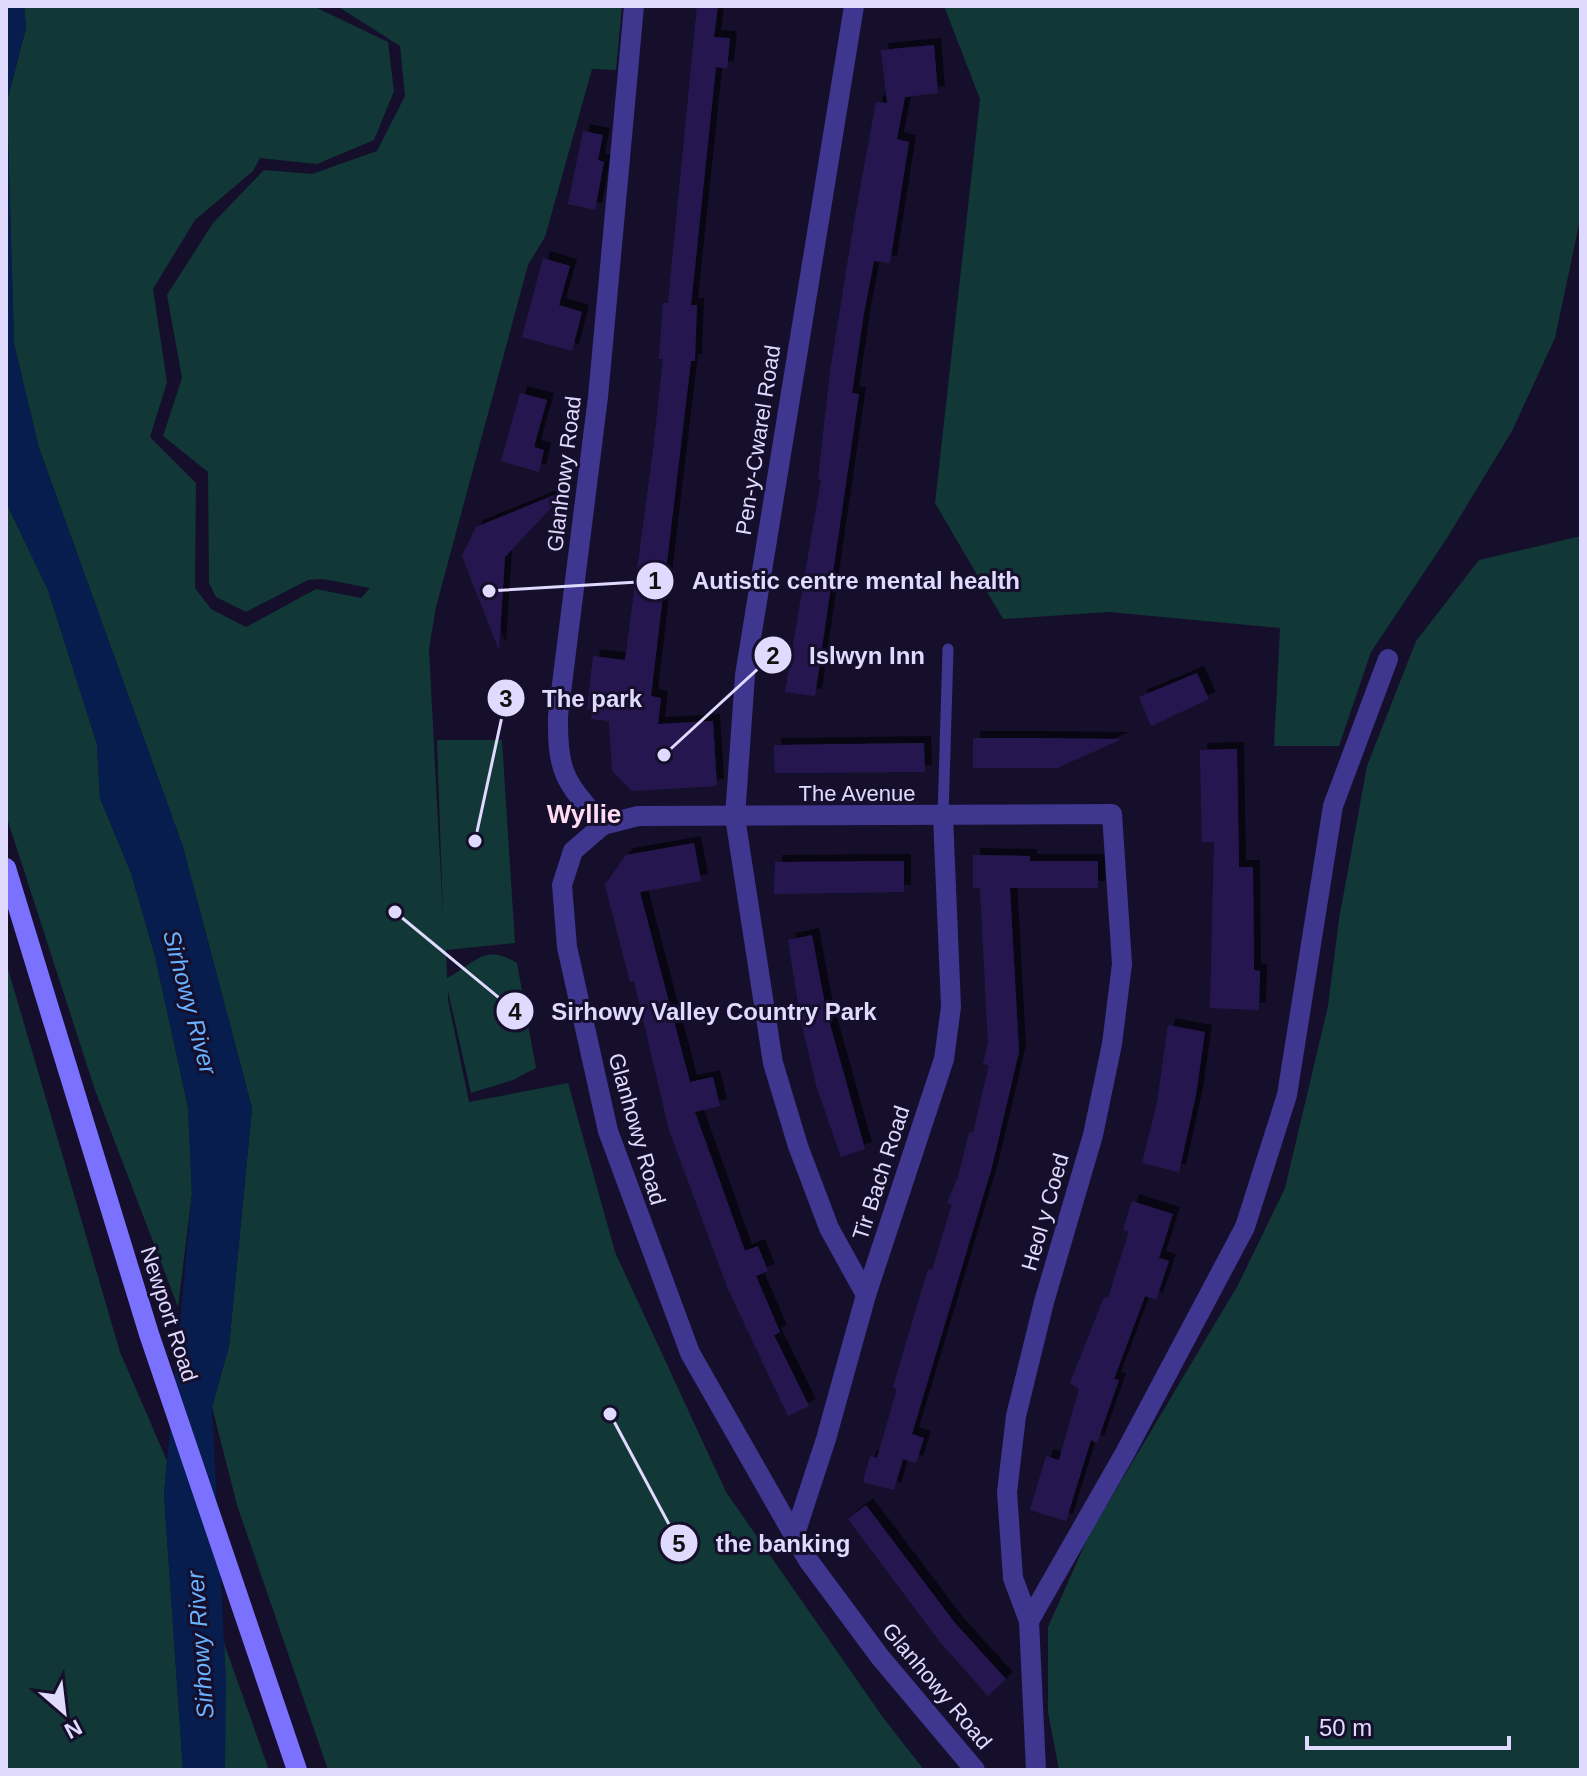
<svg xmlns="http://www.w3.org/2000/svg" width="1587" height="1776" font-family="Arial,sans-serif">
	<style>
		.green { fill: #113737 }
		.water { fill: #061d4e }
		.building { fill: #27194f; filter: url(#shadow) }
		.lines { fill: none; stroke-linecap: round; stroke-linejoin: round }
		.lane { stroke: #3e368f; stroke-width: 11 }
		.street { stroke: #3e368f; stroke-width: 20 }
		.secondary { stroke: #7b71ff; stroke-width: 20 }
		.labels { text-anchor: middle; dominant-baseline: central; stroke-width: 6; stroke-linejoin: round; paint-order: stroke }
		.street-label { font-size: 22px; fill: #e0daff; stroke: #150f2c }
		.water-label { font-size: 24px; font-style: italic; fill: #68b2ff; stroke: #150f2c }
		.quarter-label { font-size: 26px; font-weight: bold; fill: #ffdcf1; stroke: #150f2c }
		.leader { fill: none; stroke: #e0daff; stroke-width: 3 }
		.callout-dot { fill: #e0daff; stroke: #150f2c; stroke-width: 3 }
		.mark-label { font-size: 24px; text-anchor: middle; font-weight: bold; fill: #111 }
		.callout-label { font-size: 24px; text-anchor: middle; font-weight: bold; fill: #e0daff; stroke: #150f2c; stroke-width: 6; stroke-linejoin: round; paint-order: stroke }
	</style>
	<defs>
		<filter id="shadow"><feDropShadow dx="7" dy="-7" stdDeviation="0" flood-color="#0009"/></filter>
	</defs>
	<rect width="100%" height="100%" fill="#150f2c"/>
	<g class="green">
		<path d="M24,6h289l75,36 6,49 -20,49 -57,24 -57,-6 -7,13 -58,49 -42,69 14,93 -17,55 46,46 -1,105 16,21 35,18 70,-38 45,9 9,-10 -47,-9 -15,1 -62,32 -30,-15 -7,-14 -1,-111 -45,-36 19,-58 -15,-83 46,-72 51,-53 48,4 65,-23 28,-55 -5,-50 -63,-40h285l-6,64 -24,-1 -47,168 -17,28 -92,342 -7,42 14,268 -6,-177h65l13,203 -69,7 1,28c29,-15 37,-35 70,-15l19,105 -23,12 -42,13 -23,-102v9l21,102 99,-19 47,169 111,240 156,224 42,54h-596l-91,-265 -25,-98 17,-61 23,-238 -69,-261 -144,-399 -25,-104 -7,-243 19,-73z"/>
		<polygon points="944,6 1581,6 1581,215 1555,338 1512,431 1447,538 1371,652 1339,746 1274,746 1280,628 1109,612 1003,619 935,503 980,99"/>
		<polygon points="6,502 48,590 97,744 100,798 131,873 155,956 188,1107 192,1193 178,1307 95,1090 6,815"/>
		<polygon points="1581,536 1581,1770 1059,1770 1048,1712 1048,1627 1089,1535 1238,1285 1285,1188 1328,1006 1339,919 1367,766 1416,641 1479,560"/>
		<polygon points="6,962 120,1352 167,1461 164,1494 183,1770 6,1770"/>
		<polygon points="224,1643 269,1770 225,1770"/>
	</g>
	<polygon class="water" points="6,6 24,6 26,28 7,101 14,344 39,448 183,847 252,1108 229,1346 212,1407 226,1680 225,1770 183,1770 164,1494 192,1193 188,1107 155,956 131,873 100,798 97,744 48,590 6,502"/>
	<g class="building">
		<polygon points="697,6 718,6 714,37 730,38 727,69 716,67 691,305 697,305 695,361 691,361 651,696 661,698 658,724 713,721 717,786 632,791 612,771 609,721 591,719 592,710 587,709 593,656 625,660 653,451 663,359 659,359 663,303 668,303"/>
		<polygon points="934,45 938,93 905,97 897,139 909,142 890,263 874,261 864,313 852,393 859,394 815,696 785,692 821,480 818,479 830,372 854,222 876,102 887,103 881,50"/>
		<polygon points="583,131 603,135 598,160 604,162 595,210 568,204"/>
		<polygon points="543,258 570,266 559,305 582,312 572,351 522,337"/>
		<polygon points="520,393 547,400 534,447 544,450 539,472 501,461"/>
		<polygon points="569,489 505,557 499,650 462,556 476,527"/>
		<polygon points="1197,673 1209,699 1151,726 1139,697"/>
		<polygon points="973,738 1033,738 1122,739 1057,768 973,768"/>
		<polygon points="924,743 925,772 775,773 774,745"/>
		<polygon points="1237,749 1239,867 1253,867 1254,970 1260,971 1259,1010 1210,1008 1214,842 1202,842 1200,750"/>
		<polygon points="694,843 701,881 640,892 690,1082 713,1077 720,1106 695,1112 745,1251 758,1246 768,1271 756,1276 780,1332 774,1335 809,1406 788,1416 728,1289 669,1130 634,981 630,982 605,885 626,855"/>
		<polygon points="973,855 1030,856 1030,861 1098,861 1098,888 1010,888 1019,1052 992,1167 912,1434 924,1438 916,1463 903,1459 894,1490 863,1482 870,1456 877,1458 897,1389 893,1387 928,1269 932,1270 952,1204 947,1203 958,1177 969,1132 973,1133 989,1065 983,1064 988,1043 980,888 973,888"/>
		<polygon points="904,861 904,892 774,894 775,862"/>
		<polygon points="812,935 826,1010 865,1149 841,1157 816,1085 800,1016 788,940"/>
		<polygon points="1168,1025 1205,1032 1196,1095 1179,1172 1142,1163 1157,1103"/>
		<polygon points="1132,1201 1173,1214 1159,1258 1169,1261 1156,1300 1145,1296 1114,1379 1119,1380 1097,1443 1091,1440 1066,1521 1030,1510 1046,1456 1059,1460 1079,1389 1070,1383 1104,1297 1108,1298 1129,1231 1123,1230"/>
		<polygon points="866,1505 955,1623 1006,1679 988,1696 940,1642 848,1519"/>
	</g>
	<g class="lines">
		<polyline class="lane" points="943,816 948,649"/>
		<g class="street">
			<path d="M634,6l-36,391 -40,319c-1,59 8,66 45,109l-30,26 -11,34 5,62 41,184 82,222 118,207 72,97 95,113"/>
			<polyline points="854,6 745,675 735,817 773,1063 798,1146 829,1228 866,1295"/>
			<polyline points="603,825 638,816 1112,814 1122,964 1112,1044 1093,1135 1044,1302 1016,1416 1007,1492 1013,1578 1029,1621 1036,1770"/>
			<polyline points="794,1537 826,1439 866,1295 944,1059 951,1007 943,816"/>
			<polyline points="1029,1621 1125,1453 1245,1227 1287,1095 1333,806 1388,659"/>
		</g>
		<polyline class="secondary" points="6,868 149,1334 297,1770"/>
	</g>
	<g class="labels">
		<g class="street-label">
			<text transform="translate(758 440) rotate(-81)">Pen-y-Cwarel Road</text>
			<text transform="translate(564 474) rotate(-83)">Glanhowy Road</text>
			<text x="857" y="793">The Avenue</text>
			<text transform="translate(637 1129) rotate(74)">Glanhowy Road</text>
			<text transform="translate(881 1173) rotate(-72)">Tir Bach Road</text>
			<text transform="translate(1045 1212) rotate(-74)">Heol y Coed</text>
			<text transform="translate(169 1314) rotate(72)">Newport Road</text>
			<text transform="translate(937 1686) rotate(50)">Glanhowy Road</text>
		</g>
		<g class="water-label">
			<text transform="translate(190 1002) rotate(75)">Sirhowy River</text>
			<text transform="translate(200 1645) rotate(-94)">Sirhowy River</text>
		</g>
		<g class="quarter-label">
			<text x="584" y="814">Wyllie</text>
		</g>
	</g>
	<path class="leader" d="M489 591L655 581M664 755L773 655M475 841L506 698M395 912L515 1011M610 1414L679 1543"/>
	<g class="callout-dot">
		<circle cx="489" cy="591" r="8"/>
		<circle cx="664" cy="755" r="8"/>
		<circle cx="475" cy="841" r="8"/>
		<circle cx="395" cy="912" r="8"/>
		<circle cx="610" cy="1414" r="8"/>
		<circle cx="655" cy="581" r="20"/>
		<circle cx="773" cy="655" r="20"/>
		<circle cx="506" cy="698" r="20"/>
		<circle cx="515" cy="1011" r="20"/>
		<circle cx="679" cy="1543" r="20"/>
	</g>
	<g class="mark-label">
		<text x="655" y="589">1</text>
		<text x="773" y="664">2</text>
		<text x="506" y="707">3</text>
		<text x="515" y="1020">4</text>
		<text x="679" y="1552">5</text>
	</g>
	<g class="callout-label">
		<text x="856" y="589">Autistic centre mental health</text>
		<text x="867" y="664">Islwyn Inn</text>
		<text x="592" y="707">The park</text>
		<text x="714" y="1020">Sirhowy Valley Country Park</text>
		<text x="783" y="1552">the banking</text>
	</g>
	<rect width="1587" height="1776" fill="none" stroke="#e0daff" stroke-width="16"/>
	<g transform="translate(64 1712) rotate(152)" stroke="#150f2c" stroke-width="6" paint-order="stroke">
	<path d="M0-6L14 30L0 20L-14 30Z" fill="#e0daff"/>
	<text y="-12" font-size="22" font-weight="bold" text-anchor="middle" fill="#e0daff">N</text>
	</g>
	<path d="M1307 1736v12h202v-12" fill="none" stroke="#e0daff" stroke-width="4"/>
	<text x="1319" y="1736" font-size="24" fill="#e0daff" stroke="#150f2c" stroke-width="6" paint-order="stroke">50 m</text>
</svg>
